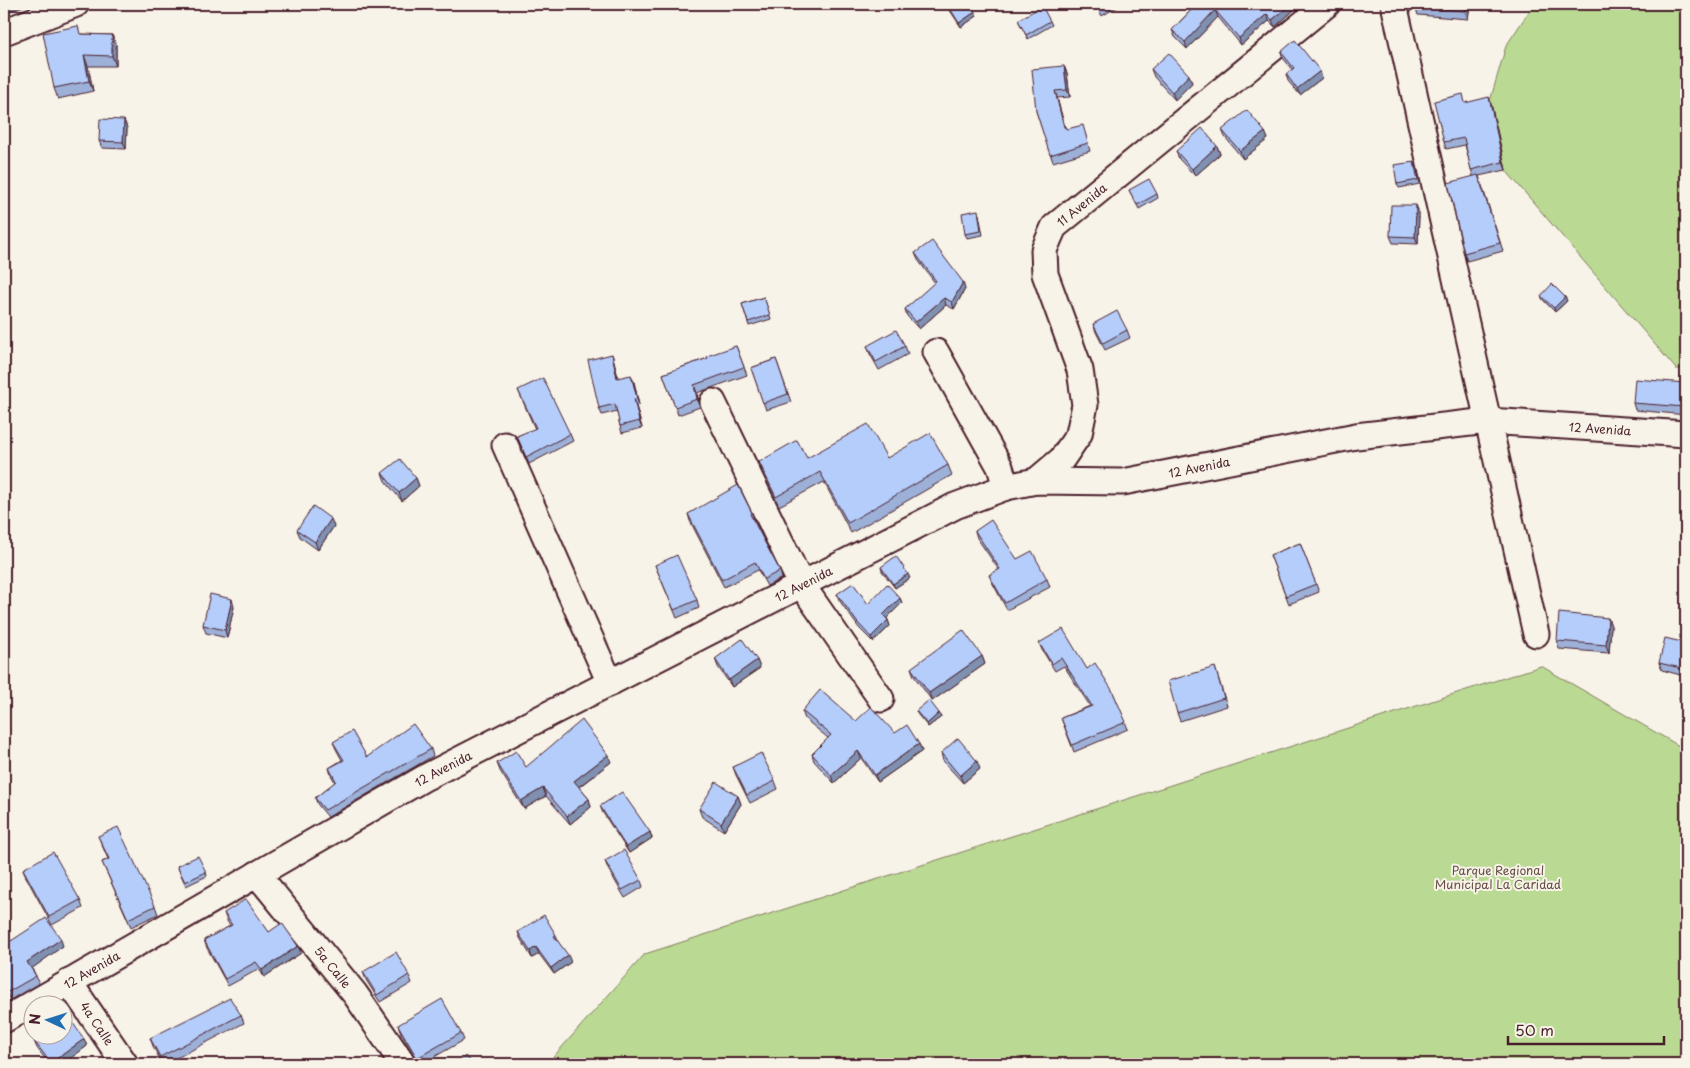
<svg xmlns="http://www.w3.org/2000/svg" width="1690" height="1068" font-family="'Playpen Sans',sans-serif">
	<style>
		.green { fill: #bada93; stroke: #827c5f }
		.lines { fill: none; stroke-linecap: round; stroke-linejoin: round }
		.minor-casing { stroke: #4a1f2b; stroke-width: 29 }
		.minor { stroke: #f7f3e8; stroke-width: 25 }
		.wall { fill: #9cb0d8; stroke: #4a1f2b }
		.shaded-wall { fill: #7f90b0; stroke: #4a1f2b }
		.building { fill: #b5cdfb; stroke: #4a1f2b }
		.labels { text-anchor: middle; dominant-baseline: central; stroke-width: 4; stroke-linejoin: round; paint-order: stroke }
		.street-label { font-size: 12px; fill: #4a1f2b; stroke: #f7f3e8 }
		.park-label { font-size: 12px; fill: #664e45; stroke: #f7f3e8 }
	</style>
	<rect width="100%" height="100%" fill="#f7f3e8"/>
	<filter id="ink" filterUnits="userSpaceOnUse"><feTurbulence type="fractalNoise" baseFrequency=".02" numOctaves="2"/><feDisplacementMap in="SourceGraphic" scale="10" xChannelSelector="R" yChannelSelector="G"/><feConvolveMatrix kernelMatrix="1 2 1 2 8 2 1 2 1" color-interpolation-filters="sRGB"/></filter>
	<g filter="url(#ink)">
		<g class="green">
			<polygon points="1534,4 1686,4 1686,369 1676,369 1479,139 1506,46"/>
			<polygon points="1541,666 1686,750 1686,1064 547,1064 645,954"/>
		</g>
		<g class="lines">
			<g class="minor-casing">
				<g id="minor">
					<polyline points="1394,4 1536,634"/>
					<polyline points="4,32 76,4"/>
					<polyline points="936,352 1000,467 1006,487"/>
					<polyline points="713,402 801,584 881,699"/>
					<polyline points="505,445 610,683"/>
					<path id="s1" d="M1036,481l26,-22 17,-25 6,-29 -5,-35 -35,-96 -1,-24 10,-23 273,-223"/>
					<path id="s2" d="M257,874l98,120 48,70"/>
					<path id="s3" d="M69,982l56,82"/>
					<path id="s4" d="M4,1020l422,-243 529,-271 51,-19 30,-6 87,1 233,-46 132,-15 198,13"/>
				</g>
			</g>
			<use href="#minor" class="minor"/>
		</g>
		<g class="wall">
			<polygon points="4,4 30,4 8,11 9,15 4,17"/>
			<polygon points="1095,4 1122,4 1102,16"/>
			<polygon points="1197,4 1294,10 1275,27 1269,21 1241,45 1218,17 1187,49 1175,37 1172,30"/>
			<polygon points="1470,4 1468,19 1418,15 1415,7"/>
			<polygon points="948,5 977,16 961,27 949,9"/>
			<polygon points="1018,20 1050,21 1052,25 1028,39"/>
			<polygon points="81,34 112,35 116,45 116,66 88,66 93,91 58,99 54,88"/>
			<polygon points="1281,52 1322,78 1300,95 1288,81 1286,74 1292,69 1283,58"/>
			<polygon points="1064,66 1067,73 1070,97 1057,98 1065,128 1067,129 1085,133 1090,151 1053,162 1036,111"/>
			<polygon points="1151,69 1189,75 1192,83 1175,100 1154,77"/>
			<polygon points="1466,103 1491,104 1506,170 1479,176 1503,251 1467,261 1464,253 1473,176 1465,145 1446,149 1444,142"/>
			<polygon points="124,120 127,128 126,149 102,148 99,141"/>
			<polygon points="1222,130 1265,132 1268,139 1243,159 1225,137"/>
			<polygon points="1217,146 1220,154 1195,176 1179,159 1176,151"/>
			<polygon points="1416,165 1420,184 1399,188 1397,184"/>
			<polygon points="1129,190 1157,194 1158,198 1139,209"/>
			<polygon points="1416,205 1419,213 1418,244 1393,243 1390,236"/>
			<polygon points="979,214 983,235 967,238 965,234"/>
			<polygon points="915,253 965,289 954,309 946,305 919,329 907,316 905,309 935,283 918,260"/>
			<polygon points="1541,296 1565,297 1567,301 1555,312 1543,300"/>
			<polygon points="764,297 771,319 749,326 742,304"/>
			<polygon points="1093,324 1127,330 1130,338 1105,350 1096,332"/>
			<polygon points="736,346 747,375 697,393 700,407 678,415 663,374 708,358"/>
			<polygon points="867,346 905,346 908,354 879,370 870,354"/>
			<polygon points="612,354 618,378 634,382 639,405 636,406 642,428 622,433 620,426 617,411 602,415 599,408"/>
			<polygon points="776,359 791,402 766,410 751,368"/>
			<polygon points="1686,383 1686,415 1635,410 1633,403"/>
			<polygon points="518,390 570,434 573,441 529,464 517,436 535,429"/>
			<polygon points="807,458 887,458 948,465 952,475 851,533 824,482 779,506 762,471 759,462"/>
			<polygon points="382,473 416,478 419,486 402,501 385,481"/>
			<polygon points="752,513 754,520 753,521 780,571 782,578 767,586 758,570 724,587 690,521 688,514"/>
			<polygon points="334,526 318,550 300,537 297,530"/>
			<polygon points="975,531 1047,579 1050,587 1007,610 992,582 989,575 999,570 977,538"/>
			<polygon points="1300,543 1319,592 1289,604 1270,555"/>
			<polygon points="655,565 697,600 699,608 677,618"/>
			<polygon points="881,567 910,578 895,588 882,571"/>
			<polygon points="837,594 868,604 900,598 902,603 887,618 888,620 890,626 873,642 859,628 839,600"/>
			<polygon points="234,607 227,638 206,633 203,625"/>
			<polygon points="1608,618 1611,626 1609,653 1559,649 1557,641"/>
			<polygon points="1039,643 1087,669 1112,690 1128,729 1074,752 1061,718 1090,706 1064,666 1055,671 1042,650"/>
			<polygon points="1686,643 1684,676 1662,670 1659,663"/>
			<polygon points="982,656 985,664 932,701 914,676 911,668"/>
			<polygon points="715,659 757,660 760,668 732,687 718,667"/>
			<polygon points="1215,667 1227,706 1180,721 1177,713"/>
			<polygon points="1686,684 1686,708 1681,706 1679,698"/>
			<polygon points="802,711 856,721 895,733 919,744 922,751 878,782 861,758 834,783 814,761 812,754 828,738 805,719"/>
			<polygon points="916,711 939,713 941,717 928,727 918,715"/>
			<polygon points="333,742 367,757 431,749 433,756 328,817 318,805 315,798 335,782 331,775 329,768 342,760 336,749"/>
			<polygon points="941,753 980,769 963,783 943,761"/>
			<polygon points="611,762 579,787 589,799 591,807 570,824 546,796 524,809 500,771 497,763 526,767"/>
			<polygon points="733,767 775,781 778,789 750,803 736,775"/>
			<polygon points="738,796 741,804 724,831 702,817 699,809"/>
			<polygon points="600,806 650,832 652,838 629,853 603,813"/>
			<polygon points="98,836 155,906 158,914 131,927 102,862 108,859"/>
			<polygon points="605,861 641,880 643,887 625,898 608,869"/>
			<polygon points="177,866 206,872 207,876 186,886"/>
			<polygon points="23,869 80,900 83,908 52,925 26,877"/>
			<polygon points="224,913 269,932 298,946 301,953 264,977 259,969 228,986 207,948 204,940 230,926 227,921"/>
			<polygon points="4,929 11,941 63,946 32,968 36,976 39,983 10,1000 6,992 4,993"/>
			<polygon points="518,932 556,935 558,942 571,962 554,974 539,954 532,958 520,938"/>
			<polygon points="363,972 409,975 412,983 380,1002 366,980"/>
			<polygon points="241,1015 244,1023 165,1064 162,1064 153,1046 150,1038"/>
			<polygon points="398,1025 461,1033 464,1040 422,1064 419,1064 401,1033"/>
			<polygon points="84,1039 87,1046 63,1064 49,1064 37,1048 34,1041"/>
		</g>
		<g class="shaded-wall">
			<polygon points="1291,4 1292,4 1294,10 1275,27 1272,20"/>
			<polygon points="1466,4 1470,4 1468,19 1465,11"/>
			<polygon points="1215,10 1218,17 1187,49 1185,42"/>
			<polygon points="975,12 977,16 961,27 959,23"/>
			<polygon points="1267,14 1269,21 1241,45 1239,38"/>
			<polygon points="112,35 116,45 116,66 112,56"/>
			<polygon points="84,55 88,66 93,91 89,81"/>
			<polygon points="1064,66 1067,73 1070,97 1067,90"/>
			<polygon points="1320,71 1322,78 1300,95 1297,89"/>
			<polygon points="1189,75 1192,83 1175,100 1172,92"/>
			<polygon points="1055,91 1057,98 1067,134 1064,127"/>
			<polygon points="1489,97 1491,104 1506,170 1503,162"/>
			<polygon points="124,120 127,128 126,149 123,142"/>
			<polygon points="1265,132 1268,139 1243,159 1240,151"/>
			<polygon points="1217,146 1220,154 1195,176 1192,169"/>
			<polygon points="1416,205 1419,213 1418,244 1415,237"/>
			<polygon points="963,282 965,289 954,309 952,302"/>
			<polygon points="1565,297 1567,301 1555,312 1554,308"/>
			<polygon points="944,298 946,305 919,329 916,322"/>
			<polygon points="612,354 614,361 620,385 617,378"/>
			<polygon points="631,375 634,382 639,405 637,398"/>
			<polygon points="694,385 697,393 700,407 697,399"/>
			<polygon points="1686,389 1686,411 1685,407"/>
			<polygon points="634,399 636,406 642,428 639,421"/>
			<polygon points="416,478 419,486 402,501 399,493"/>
			<polygon points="331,519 334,526 318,550 315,542"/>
			<polygon points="908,574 910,578 895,588 893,584"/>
			<polygon points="900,598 902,603 885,620 883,615"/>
			<polygon points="232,599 234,607 227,638 225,630"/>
			<polygon points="1608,618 1611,626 1609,653 1606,645"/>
			<polygon points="888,620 890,626 873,642 871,637"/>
			<polygon points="1686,647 1686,667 1684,676 1681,668"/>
			<polygon points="982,656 985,664 932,701 929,693"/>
			<polygon points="757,660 760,668 732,687 729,680"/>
			<polygon points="939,713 941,717 928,727 927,724"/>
			<polygon points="919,744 922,751 878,782 875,775"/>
			<polygon points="858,751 861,758 834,783 831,775"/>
			<polygon points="608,755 611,762 577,788 574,781"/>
			<polygon points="977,761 980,769 963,783 960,776"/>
			<polygon points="543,788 546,796 524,809 521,801"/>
			<polygon points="738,796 741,804 724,831 721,823"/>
			<polygon points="589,799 591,807 570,824 567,816"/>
			<polygon points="650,832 652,838 629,853 626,847"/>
			<polygon points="61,939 63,946 30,970 27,962"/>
			<polygon points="298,946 301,953 264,977 262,970"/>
			<polygon points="536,947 539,954 532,958 530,951"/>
			<polygon points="568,955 571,962 554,974 551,968"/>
			<polygon points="84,1039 87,1046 63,1064 51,1064 51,1063"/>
		</g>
		<g class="building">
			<polygon points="950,4 970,4 975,12 959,23 948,5"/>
			<polygon points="1097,4 1107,4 1100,8"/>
			<polygon points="1197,4 1291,4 1272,20 1267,14 1239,38 1215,10 1185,42 1172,30"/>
			<polygon points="1416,4 1466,4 1465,11 1415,7"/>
			<polygon points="1042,6 1050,21 1026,35 1018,20"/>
			<polygon points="78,26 80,34 112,35 112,56 84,55 89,81 54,88 43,33"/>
			<polygon points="1295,40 1320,71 1297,89 1286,74 1294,68 1281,52"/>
			<polygon points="1169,53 1189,75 1172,92 1151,69"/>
			<polygon points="1064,66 1067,90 1055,91 1064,127 1067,129 1083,125 1088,143 1050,155 1036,111 1032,69"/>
			<polygon points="1463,94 1465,103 1489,97 1503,162 1471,170 1464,138 1444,142 1434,101"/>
			<polygon points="1247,110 1265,132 1240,151 1222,130"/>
			<polygon points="100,119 124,120 123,142 99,141"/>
			<polygon points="1202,128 1217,146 1192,169 1176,151"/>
			<polygon points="1414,162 1418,180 1397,184 1394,165"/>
			<polygon points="1478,175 1500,243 1464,253 1448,183"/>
			<polygon points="1149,179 1157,194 1137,205 1129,190"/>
			<polygon points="1391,205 1416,205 1415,237 1390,236"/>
			<polygon points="978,210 981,231 965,234 962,213"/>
			<polygon points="932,241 963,282 952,302 944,298 916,322 905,309 936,281 915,253"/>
			<polygon points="1552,284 1565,297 1554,308 1541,296"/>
			<polygon points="764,297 770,315 748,322 742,304"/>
			<polygon points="1117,311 1127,330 1103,343 1093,324"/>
			<polygon points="896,330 905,346 876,362 867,346"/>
			<polygon points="736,346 744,367 694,385 697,399 675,407 663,374 708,358 707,356"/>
			<polygon points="612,354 617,378 631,375 637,398 634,399 639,421 620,426 615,404 599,408 588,360"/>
			<polygon points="776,359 788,394 763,403 751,368"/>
			<polygon points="543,378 570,434 526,457 517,436 536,428 518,390"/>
			<polygon points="1635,379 1686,383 1685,407 1633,403"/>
			<polygon points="868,424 887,458 930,433 948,465 848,523 820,472 776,497 759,462 797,440 807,458"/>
			<polygon points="400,459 416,478 399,493 382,473"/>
			<polygon points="738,485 752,513 750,514 780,571 764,579 755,562 722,580 688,514"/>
			<polygon points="313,506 331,519 315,542 297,530"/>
			<polygon points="991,520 1017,559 1032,551 1047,579 1005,603 989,575 1000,569 975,531"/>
			<polygon points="1300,543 1316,584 1286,596 1270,555"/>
			<polygon points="677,555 697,600 674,610 655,565"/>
			<polygon points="896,556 908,574 893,584 881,567"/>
			<polygon points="853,583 868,604 887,584 900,598 883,615 888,620 871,637 857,622 837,594"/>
			<polygon points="210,594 232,599 225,630 203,625"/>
			<polygon points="1559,613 1608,618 1606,645 1557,641"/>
			<polygon points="1063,629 1087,669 1095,663 1112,690 1126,722 1072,745 1061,718 1092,706 1061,658 1052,664 1039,643"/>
			<polygon points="963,630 982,656 929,693 911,668"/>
			<polygon points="1665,638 1686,643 1686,647 1681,668 1659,663"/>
			<polygon points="742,639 757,660 729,680 715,659"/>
			<polygon points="1215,667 1224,698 1177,713 1168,681"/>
			<polygon points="1686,684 1686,702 1679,698"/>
			<polygon points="820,690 856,721 871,707 895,733 907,725 919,744 875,775 858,751 831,775 812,754 831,735 802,711"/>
			<polygon points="929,700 939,713 927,724 916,711"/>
			<polygon points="582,720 608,755 574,781 589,799 567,816 543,788 521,801 497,763 516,751 526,767"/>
			<polygon points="413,724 431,749 325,810 315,798 336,781 329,768 344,760 333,742 352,731 367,757"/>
			<polygon points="958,738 977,761 960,776 941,753"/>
			<polygon points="761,753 775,781 747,795 733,767"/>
			<polygon points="716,782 738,796 721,823 699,809"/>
			<polygon points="622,792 650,832 626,847 600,806"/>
			<polygon points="118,827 155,906 128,919 102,862 109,859 98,836"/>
			<polygon points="624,850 641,880 622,890 605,861"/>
			<polygon points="53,852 80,900 49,917 23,869"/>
			<polygon points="198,856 206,872 185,882 177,866"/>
			<polygon points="246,899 269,932 282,923 298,946 262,970 256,962 225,979 204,940 232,925 224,913"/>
			<polygon points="544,915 556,935 554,936 568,955 551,968 536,947 530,951 518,932"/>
			<polygon points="46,918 61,939 27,962 36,976 8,992 4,986 4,929 11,941"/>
			<polygon points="396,952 409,975 377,995 363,972"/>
			<polygon points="230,998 241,1015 160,1057 150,1038"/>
			<polygon points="442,999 461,1033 417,1058 398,1025"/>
			<polygon points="68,1016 84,1039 51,1063 34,1041 41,1036 62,1036 62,1020"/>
			<polygon points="465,1056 474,1064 458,1064"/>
		</g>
	</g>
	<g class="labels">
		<g class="street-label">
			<text stroke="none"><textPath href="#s1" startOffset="316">11 Avenida</textPath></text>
			<text stroke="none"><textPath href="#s4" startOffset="1736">12 Avenida</textPath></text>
			<text stroke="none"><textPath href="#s4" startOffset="1331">12 Avenida</textPath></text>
			<text stroke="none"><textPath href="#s4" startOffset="911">12 Avenida</textPath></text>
			<text stroke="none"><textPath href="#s4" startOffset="506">12 Avenida</textPath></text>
			<text stroke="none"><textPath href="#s2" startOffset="120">5a Calle</textPath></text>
			<text stroke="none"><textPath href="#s4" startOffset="101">12 Avenida</textPath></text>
			<text stroke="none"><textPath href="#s3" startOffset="50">4a Calle</textPath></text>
		</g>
		<g class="park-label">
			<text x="1498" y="870">Parque Regional<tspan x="1498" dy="14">Municipal La Caridad</tspan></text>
		</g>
	</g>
	<rect width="1690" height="1068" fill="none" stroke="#f7f3e8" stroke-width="20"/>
	<rect x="10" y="10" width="1670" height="1048" fill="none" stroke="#4a1f2b" stroke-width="2" filter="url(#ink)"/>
	<g transform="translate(48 1020) rotate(274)"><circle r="24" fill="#f7f3e8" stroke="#b29e9c"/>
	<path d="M0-4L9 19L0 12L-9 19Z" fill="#1f6fb2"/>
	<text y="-8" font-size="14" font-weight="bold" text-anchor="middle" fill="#4a1f2b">N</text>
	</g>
	<path d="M1508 1036v8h156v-8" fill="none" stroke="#4a1f2b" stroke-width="2.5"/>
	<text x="1515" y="1036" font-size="15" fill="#4a1f2b" stroke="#f7f3e8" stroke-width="4" paint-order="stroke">50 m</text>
</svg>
